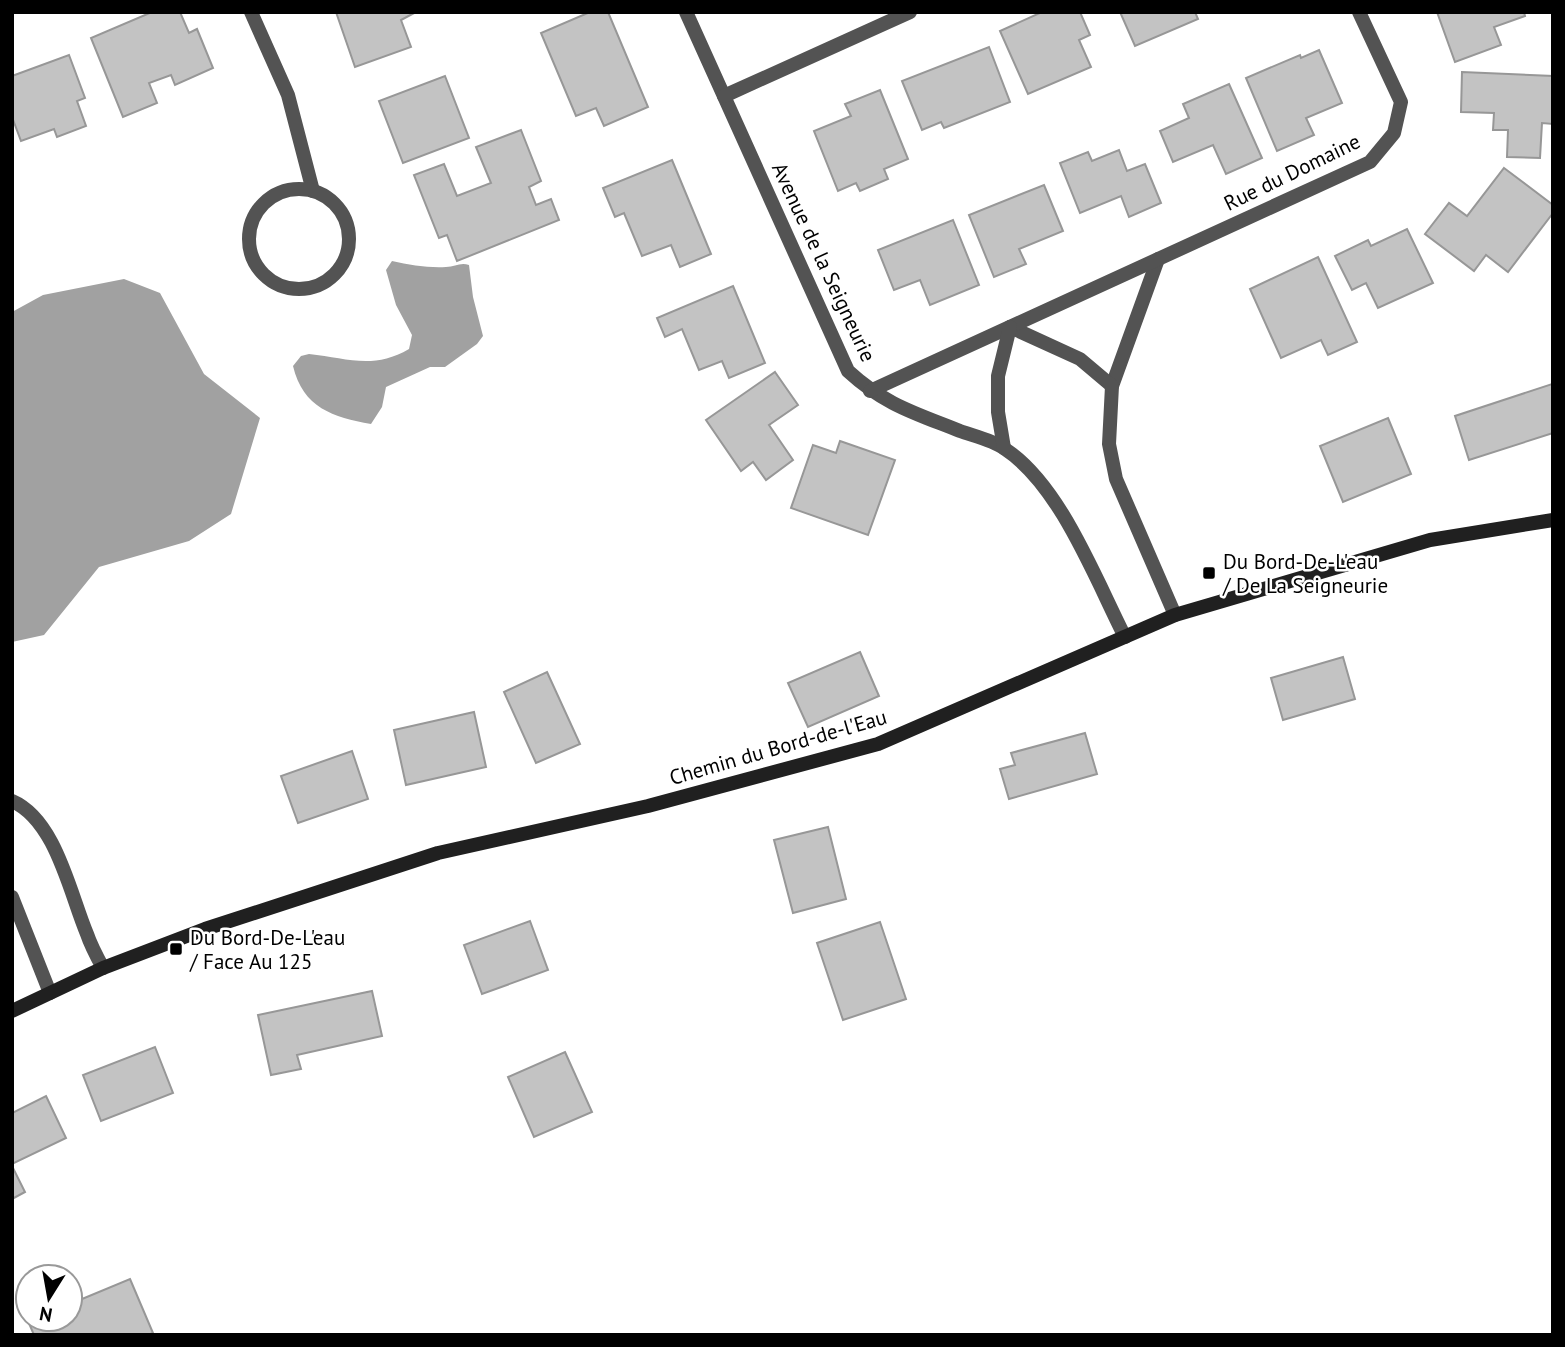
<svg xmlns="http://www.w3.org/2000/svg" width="1565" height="1347" font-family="'PT Sans',sans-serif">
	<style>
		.water { fill: #a1a1a1 }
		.building { fill: #c3c3c3; stroke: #979797; stroke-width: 2 }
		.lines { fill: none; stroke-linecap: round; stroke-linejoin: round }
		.street { stroke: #535353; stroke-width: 14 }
		.secondary { stroke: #202020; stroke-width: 14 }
		.poi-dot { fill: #000; stroke: #fff; stroke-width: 2.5 }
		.labels { text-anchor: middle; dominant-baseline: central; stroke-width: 5; stroke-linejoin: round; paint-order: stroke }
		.street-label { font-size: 21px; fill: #000; stroke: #fff }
		.poi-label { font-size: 21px; fill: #000; stroke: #fff; text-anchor: start }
	</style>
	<rect width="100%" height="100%" fill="#fff"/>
	<g class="water">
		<path d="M392,261c18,4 36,7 54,6 9,0 14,-5 23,-2l4,32 10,39 -6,8 -32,23h-15l-44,20 -4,20 -11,17c-38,-7 -68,-16 -78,-58l8,-10 8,-2c38,4 64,16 100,-5l3,-14 -16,-30 -10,-35z"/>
		<polygon points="124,279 160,293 204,374 260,418 231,514 189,541 99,567 44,635 12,642 12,312 43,295"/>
	</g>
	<g class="building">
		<polygon points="152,12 180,12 189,33 197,29 213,68 175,85 171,75 149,83 157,103 123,117 91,38"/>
		<polygon points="336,12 416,12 401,20 411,47 355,67"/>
		<polygon points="590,12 608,12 648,107 604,126 596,108 576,116 541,33"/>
		<polygon points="1042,12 1080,12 1090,35 1079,40 1091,67 1028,94 1000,31"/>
		<polygon points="1120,12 1195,12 1198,19 1135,46"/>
		<polygon points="1437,12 1524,12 1525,16 1494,27 1501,45 1455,62"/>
		<polygon points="989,47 1010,102 944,128 941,122 922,130 902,81"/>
		<polygon points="1319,50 1342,103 1306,118 1314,135 1277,151 1246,78 1300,55 1301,58"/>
		<polygon points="69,55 85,98 77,101 86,126 57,137 54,129 21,141 12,117 12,76"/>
		<polygon points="1462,72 1553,76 1553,124 1542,123 1540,158 1507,157 1508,130 1493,130 1494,113 1461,112"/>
		<polygon points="445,76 469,138 403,163 379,101"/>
		<polygon points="1229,84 1262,158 1226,174 1213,145 1173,162 1160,131 1189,118 1183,104"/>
		<polygon points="880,90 908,159 884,169 888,179 860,191 856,183 838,191 814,131 851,116 845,104"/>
		<polygon points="521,130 541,181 529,187 536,205 551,199 559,220 457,261 447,235 439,238 414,175 444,164 457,196 491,183 476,147"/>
		<polygon points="1119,150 1127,171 1145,164 1161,203 1129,217 1121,196 1080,213 1060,163 1088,152 1092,161"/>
		<polygon points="672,160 711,254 680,267 671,245 642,256 624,213 615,217 603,188"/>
		<polygon points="1504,168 1553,205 1553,213 1508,272 1486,255 1474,271 1425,234 1449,203 1467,216"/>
		<polygon points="1044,185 1063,231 1019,249 1026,264 994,277 969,215"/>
		<polygon points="953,220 979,285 930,305 920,280 894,290 878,250"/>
		<polygon points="1407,229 1433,283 1378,308 1366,283 1352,290 1335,256 1368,240 1371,246"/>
		<polygon points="1318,257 1357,342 1328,355 1321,340 1281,358 1250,289"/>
		<polygon points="733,286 765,363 729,378 722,361 699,370 682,329 665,337 657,318"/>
		<polygon points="775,372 798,405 769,425 793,460 766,480 753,462 741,471 706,420"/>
		<polygon points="1552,384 1553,433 1469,460 1455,416"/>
		<polygon points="1388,418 1411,474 1343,502 1320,446"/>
		<polygon points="840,441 895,460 868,535 791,508 813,445 836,453"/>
		<polygon points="860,652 879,696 808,727 788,683"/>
		<polygon points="1343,657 1355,699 1283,720 1271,678"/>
		<polygon points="547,672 580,744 536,763 504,692"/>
		<polygon points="474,712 486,767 406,785 394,730"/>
		<polygon points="1085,733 1097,774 1009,799 1000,769 1015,765 1011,753"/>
		<polygon points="352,751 368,799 298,823 281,776"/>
		<polygon points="828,827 846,899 793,913 774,840"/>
		<polygon points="530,921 548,970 482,994 464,945"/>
		<polygon points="880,922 906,999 843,1020 817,943"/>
		<polygon points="372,991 382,1036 297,1055 301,1069 271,1075 258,1015"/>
		<polygon points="155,1047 173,1093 101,1121 83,1075"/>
		<polygon points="565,1052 592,1112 534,1137 508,1077"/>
		<polygon points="46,1096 66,1138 12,1164 12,1113"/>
		<polygon points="12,1166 25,1192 12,1199"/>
		<polygon points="130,1279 153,1333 148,1335 34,1335 28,1321 33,1319 70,1319 70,1304"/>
	</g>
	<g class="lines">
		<g class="street">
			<polyline points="251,12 288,95 313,191"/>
			<path d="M686,12l162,359c37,34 67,42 112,60 14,5 33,9 45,18 55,36 90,129 120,188"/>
			<polyline points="724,96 910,12"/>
			<circle cx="299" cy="239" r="50"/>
			<polyline points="1158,259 1112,386 1109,444 1116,479 1175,615"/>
			<polyline points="1010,327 1080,359 1112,386"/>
			<polyline points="870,391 1370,162 1394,133 1401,102 1359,12"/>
			<polyline points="1004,448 998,412 998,376 1010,327"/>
			<path d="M12,801c44,19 58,93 75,133 4,12 10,23 16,34"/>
			<polyline points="12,897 50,993"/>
		</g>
		<polyline class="secondary" points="12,1011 103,968 205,929 438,853 648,806 878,744 1175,615 1430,540 1553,520"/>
	</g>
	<g class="poi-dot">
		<rect x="1202" y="566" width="14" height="14" rx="3.5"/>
		<rect x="169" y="942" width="14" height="14" rx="3.5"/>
	</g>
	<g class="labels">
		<g class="street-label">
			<text transform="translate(1292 172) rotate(-26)">Rue du Domaine</text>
			<text transform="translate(824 262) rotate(65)">Avenue de la Seigneurie</text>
			<text transform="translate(778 747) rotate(-16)">Chemin du Bord-de-l'Eau</text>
		</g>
		<g class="poi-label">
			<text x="1223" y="561">Du Bord-De-L'eau<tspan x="1223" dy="24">/ De La Seigneurie</tspan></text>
			<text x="190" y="937">Du Bord-De-L'eau<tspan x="190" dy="24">/ Face Au 125</tspan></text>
		</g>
	</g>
	<rect width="1565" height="1347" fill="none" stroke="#000000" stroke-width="28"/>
	<g transform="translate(49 1298) rotate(191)"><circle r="33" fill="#ffffff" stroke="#999999" stroke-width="2"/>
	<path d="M0-5L12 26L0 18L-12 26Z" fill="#000000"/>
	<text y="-10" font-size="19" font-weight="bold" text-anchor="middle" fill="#000000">N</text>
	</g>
</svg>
